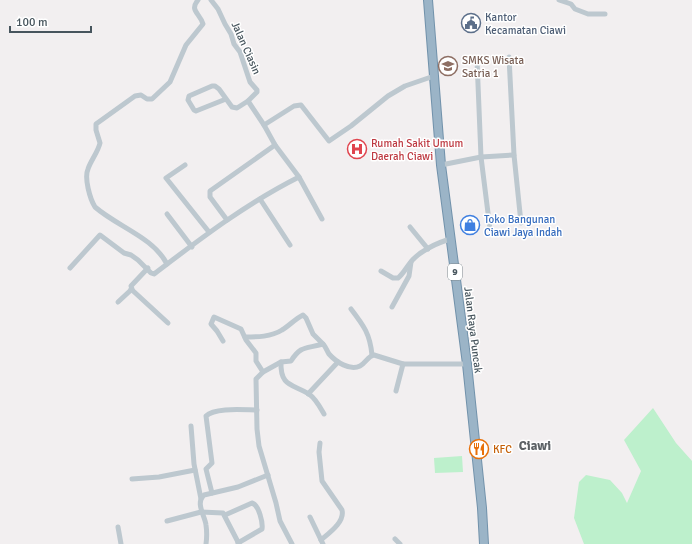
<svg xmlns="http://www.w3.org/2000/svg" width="692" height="544" font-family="Signika,sans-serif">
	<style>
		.green { fill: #bdf0cc }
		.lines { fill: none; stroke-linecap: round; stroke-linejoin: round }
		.trunk-casing { stroke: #7292ab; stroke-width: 10 }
		.minor { stroke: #bdc8cf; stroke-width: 5 }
		.trunk { stroke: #9bb4c7; stroke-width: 8 }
		.labels { text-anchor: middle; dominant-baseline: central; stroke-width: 3; stroke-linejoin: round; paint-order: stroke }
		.shield { fill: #fff; stroke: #7e888e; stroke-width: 1 }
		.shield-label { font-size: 10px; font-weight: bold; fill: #47555d }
		.service-label { font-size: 11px; fill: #4e5e75; stroke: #fff; text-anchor: start }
		.street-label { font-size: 11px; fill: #47555d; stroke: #fff }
		.education-label { font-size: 11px; fill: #785e54; stroke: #fff; text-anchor: start }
		.health-label { font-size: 11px; fill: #be3a42; stroke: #fff; text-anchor: start }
		.shop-label { font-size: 11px; fill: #366cbe; stroke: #fff; text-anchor: start }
		.food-label { font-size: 11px; fill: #c56008; stroke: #fff; text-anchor: start }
		.quarter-label { font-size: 13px; font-weight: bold; fill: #5c6165; stroke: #fff }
	</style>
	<rect width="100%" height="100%" fill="#f2eff0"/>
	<g class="green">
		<polygon points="653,408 676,443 692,461 692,544 584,544 574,518 579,482 586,475 610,480 622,493 627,503 641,471 624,440"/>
		<polygon points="462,456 463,472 435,473 434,458"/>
	</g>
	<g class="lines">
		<g class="trunk-casing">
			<polyline id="trunk" points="428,0 441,165 467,364 482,508 484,544"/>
		</g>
		<g class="minor">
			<polyline points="211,0 218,9 225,24 231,34 234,44 240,52 250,82 257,90 257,92 248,101 237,108 232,107 219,89 215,86 212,86 189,96 188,100 194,110 196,111 226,99"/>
			<polyline points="559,0 571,4 575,9 588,14 605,14"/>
			<polyline points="509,57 514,155 521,223"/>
			<polyline points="477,60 481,157 490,229"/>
			<polyline points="248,101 264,125 294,106 301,105 329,141 351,126 388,96 405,86 434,76"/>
			<polyline points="185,165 166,178 209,232"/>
			<polyline points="441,165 481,157 514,155"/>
			<polyline points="299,177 322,219"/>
			<polyline points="260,199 290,245"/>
			<polyline points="167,214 192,247"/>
			<polyline points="227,220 210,197 210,191 275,145"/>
			<polyline points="410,227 428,249"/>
			<path d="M167,264c-14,-27 -49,-37 -72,-57 -5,-8 -11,-29 -7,-38 3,-9 10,-17 12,-26l-4,-13v-6l39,-28 6,-1 6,4h5l18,-17 16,-37 17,-21c-3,-11 -14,-13 -5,-24"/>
			<path d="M70,268l30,-33 24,18 7,2 7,5 13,13 3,1c46,-35 93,-71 145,-97l-24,-32 -11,-20"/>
			<path d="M381,271l12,7h5c5,-4 8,-10 12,-15 8,-11 28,-21 41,-24"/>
			<polyline points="131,289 168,323"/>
			<polyline points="118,302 132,289 131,286 148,268"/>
			<polyline points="392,307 409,276 411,262"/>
			<path d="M351,309c13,17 19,25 21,46"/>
			<path d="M245,337c12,0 26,0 37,-7 7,-4 13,-11 21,-15l3,3 7,16 10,10"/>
			<polyline points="223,341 217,331 211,324 214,317 241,329 246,340 256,353 256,361 263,372 256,379 257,429 259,446 276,503 280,521 292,544"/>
			<path d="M281,362c-1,25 12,22 28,32 7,5 11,13 15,20"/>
			<path d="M263,372l18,-10 10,-1c10,-16 15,-12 32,-17 3,3 4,7 6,10 7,8 21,17 31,12 6,-3 8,-10 14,-11l29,9h64"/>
			<polyline points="396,391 403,364"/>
			<polyline points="308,394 338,362"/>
			<polyline points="191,426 194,464 201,499"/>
			<path d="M320,443l-1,9 3,29 20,29c3,12 -13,23 -21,30"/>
			<polyline points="132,479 159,477 195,470"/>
			<path d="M212,493l-6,-24 6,-6 -6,-47c9,-9 39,-6 51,-6"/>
			<path d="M225,515l27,-12c7,2 11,20 10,26l-24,14"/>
			<polyline points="310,517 323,544"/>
			<polyline points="167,521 201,512 223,513 239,544"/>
			<polyline points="118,527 121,544"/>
			<polyline points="395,539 400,544"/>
			<path d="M206,544c1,-7 1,-12 0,-19 -1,-9 -11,-22 -2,-30l34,-8 30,-12"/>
		</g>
		<use href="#trunk" class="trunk"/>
	</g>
	<defs>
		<g id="civic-ring" transform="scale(1)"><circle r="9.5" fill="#fff" stroke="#5c6f8a" stroke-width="1.5"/><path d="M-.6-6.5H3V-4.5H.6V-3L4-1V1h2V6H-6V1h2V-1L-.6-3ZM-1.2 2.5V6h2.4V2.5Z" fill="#5c6f8a"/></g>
		<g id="school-ring" transform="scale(1)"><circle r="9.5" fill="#fff" stroke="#8d6e63" stroke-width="1.5"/><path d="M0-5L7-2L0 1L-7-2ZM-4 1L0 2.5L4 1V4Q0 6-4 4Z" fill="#8d6e63"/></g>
		<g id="hospital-ring" transform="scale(1)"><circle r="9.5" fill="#fff" stroke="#e0444e" stroke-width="1.5"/><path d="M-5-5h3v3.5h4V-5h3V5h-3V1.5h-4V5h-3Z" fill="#e0444e"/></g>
		<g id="shop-ring" transform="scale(1)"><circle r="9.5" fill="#fff" stroke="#3f7fe0" stroke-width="1.5"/><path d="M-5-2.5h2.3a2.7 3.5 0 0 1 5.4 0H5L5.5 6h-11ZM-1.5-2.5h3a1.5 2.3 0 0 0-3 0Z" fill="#3f7fe0"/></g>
		<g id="restaurant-ring" transform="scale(1)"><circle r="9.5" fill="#fff" stroke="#e8710a" stroke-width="1.5"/><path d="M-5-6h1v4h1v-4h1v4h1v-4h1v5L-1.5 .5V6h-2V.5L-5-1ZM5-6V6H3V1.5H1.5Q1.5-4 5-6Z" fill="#e8710a"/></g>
	</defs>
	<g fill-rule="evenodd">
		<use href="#civic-ring" x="471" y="23"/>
		<use href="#school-ring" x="448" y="66"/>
		<use href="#hospital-ring" x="357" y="149"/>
		<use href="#shop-ring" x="470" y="225"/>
		<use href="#restaurant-ring" x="479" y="449"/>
	</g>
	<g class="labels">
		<rect class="shield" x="448" y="264" width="14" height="16" rx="3"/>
		<g class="shield-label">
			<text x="455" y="272">9</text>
		</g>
		<g class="service-label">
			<text x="485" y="17">Kantor<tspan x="485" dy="13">Kecamatan Ciawi</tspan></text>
		</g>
		<g class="street-label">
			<text transform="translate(246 48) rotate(66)">Jalan Ciasin</text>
			<text transform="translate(473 330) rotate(83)">Jalan Raya Puncak</text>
		</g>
		<g class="education-label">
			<text x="462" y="60">SMKS Wisata<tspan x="462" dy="13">Satria 1</tspan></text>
		</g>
		<g class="health-label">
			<text x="371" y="143">Rumah Sakit Umum<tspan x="371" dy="13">Daerah Ciawi</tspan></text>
		</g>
		<g class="shop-label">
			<text x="484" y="219">Toko Bangunan<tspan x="484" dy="13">Ciawi Jaya Indah</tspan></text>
		</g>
		<g class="food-label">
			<text x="493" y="449">KFC</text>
		</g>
		<g class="quarter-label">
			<text x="535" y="446">Ciawi</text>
		</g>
	</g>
	<path d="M10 26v6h81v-6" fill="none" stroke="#47555d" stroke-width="2"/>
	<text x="16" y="26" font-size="12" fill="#47555d" stroke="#ffffff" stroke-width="3" paint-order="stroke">100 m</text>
</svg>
